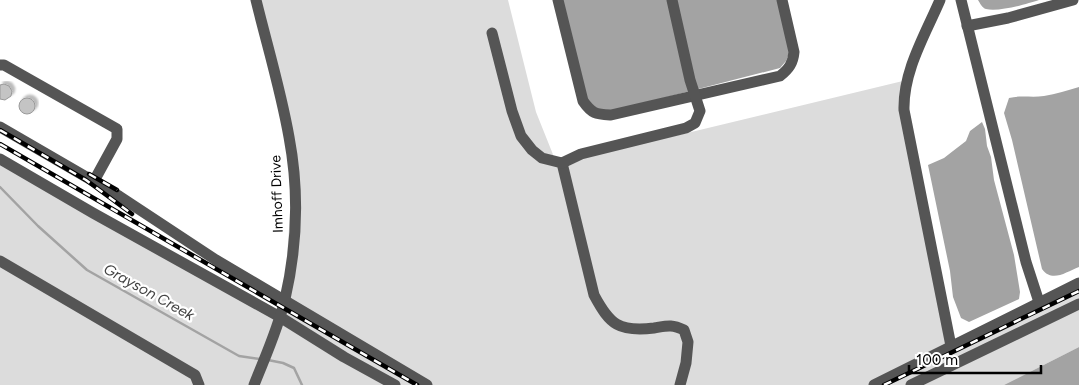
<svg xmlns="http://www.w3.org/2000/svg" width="1079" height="385" font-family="Figtree,sans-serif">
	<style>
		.green { fill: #dcdcdc }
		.water { fill: #a3a3a3 }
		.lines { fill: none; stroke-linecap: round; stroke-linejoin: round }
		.stream { stroke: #a3a3a3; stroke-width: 2.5 }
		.building { fill: #c4c4c4; stroke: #999; filter: url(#shadow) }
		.minor { stroke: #555; stroke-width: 11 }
		.rail-casing { stroke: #000; stroke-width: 4.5 }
		.rail { stroke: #fff; stroke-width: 2.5; stroke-dasharray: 8; stroke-linecap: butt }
		.labels { text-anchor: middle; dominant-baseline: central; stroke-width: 4.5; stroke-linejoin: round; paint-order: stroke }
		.street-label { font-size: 14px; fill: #000; stroke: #fff }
		.water-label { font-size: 15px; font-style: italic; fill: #444; stroke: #fff }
	</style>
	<defs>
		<filter id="shadow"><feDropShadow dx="3" dy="-3" stdDeviation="1" flood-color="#0004"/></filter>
	</defs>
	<rect width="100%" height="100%" fill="#fff"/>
	<polygon class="green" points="256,0 508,0 536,112 556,162 683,134 907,80 905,90 951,346 1079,287 1079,347 1004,385 0,385 0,159 280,316 284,301 293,170"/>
	<g class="water">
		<polygon points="561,0 778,0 790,51 786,61 780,68 613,111 598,111 587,100"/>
		<path d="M978,0h61c-12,4 -40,12 -53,9 -4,-1 -6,-6 -8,-9z"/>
		<path d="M1079,87v180c-13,5 -27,16 -37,2l-30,-129 -8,-27 5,-15c12,-3 23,0 35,-2 12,-2 24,-6 35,-9z"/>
		<polygon points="982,122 985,129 987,146 991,157 994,180 1014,255 1020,292 1019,299 969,322 961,318 953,297 950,271 928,165 944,158 953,151 966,141 970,131"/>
		<polygon points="1079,347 1079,385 1004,385"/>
	</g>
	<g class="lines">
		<g class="stream">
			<polyline points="0,187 38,226 87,270 239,356 260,359"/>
			<polyline points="268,360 283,363 294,368 302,385"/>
		</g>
	</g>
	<g class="building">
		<polygon points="4,84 9,86 12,91 11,96 5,100 0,99 0,85"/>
		<circle cx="27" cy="106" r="8"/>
	</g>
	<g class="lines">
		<g class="minor">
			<path d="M558,0l25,101c9,13 13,13 28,14l169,-39c9,-7 13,-13 14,-24l-12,-52"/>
			<path d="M940,0c-15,35 -37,71 -36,110l47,236"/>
			<polyline points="961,0 1026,262 1039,302"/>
			<polyline points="967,26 1008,18 1073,0"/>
			<path d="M492,33l20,78 9,25 11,14 10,8 20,5 32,132c16,30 25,37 60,33 13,-2 17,-4 30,2l4,12 -2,21 -6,22"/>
			<polyline points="0,65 4,65 117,129 117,139 94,181"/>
			<polyline points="0,127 119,196 216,260 427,385"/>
			<polyline points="0,159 93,213 280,317 344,357 395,385"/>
			<polyline points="562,163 581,154 686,128 695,123 700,111 690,80 672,0"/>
			<polyline points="0,261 195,375 199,385"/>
			<path d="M254,385c11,-28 24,-56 31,-86 12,-52 14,-109 4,-162 -8,-46 -22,-92 -33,-137"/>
			<polyline points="874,385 1079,283"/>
			<polyline points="911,385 1079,304"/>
		</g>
		<g class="rail-casing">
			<g id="rail">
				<polyline points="0,130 86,180 132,214"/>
				<polyline points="0,144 417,385"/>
				<polyline points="89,174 117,190"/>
				<polyline points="884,385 1079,291"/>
			</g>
		</g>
		<use href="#rail" class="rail"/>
	</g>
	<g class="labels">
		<g class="street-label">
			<text transform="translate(277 194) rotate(-92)">Imhoff Drive</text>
		</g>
		<g class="water-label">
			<text transform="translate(149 292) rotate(29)">Grayson Creek</text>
		</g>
	</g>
	<path d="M909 365v8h132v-8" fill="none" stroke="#000000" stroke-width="2.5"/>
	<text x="916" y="365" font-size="15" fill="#000000" stroke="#ffffff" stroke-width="4" paint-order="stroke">100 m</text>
</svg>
